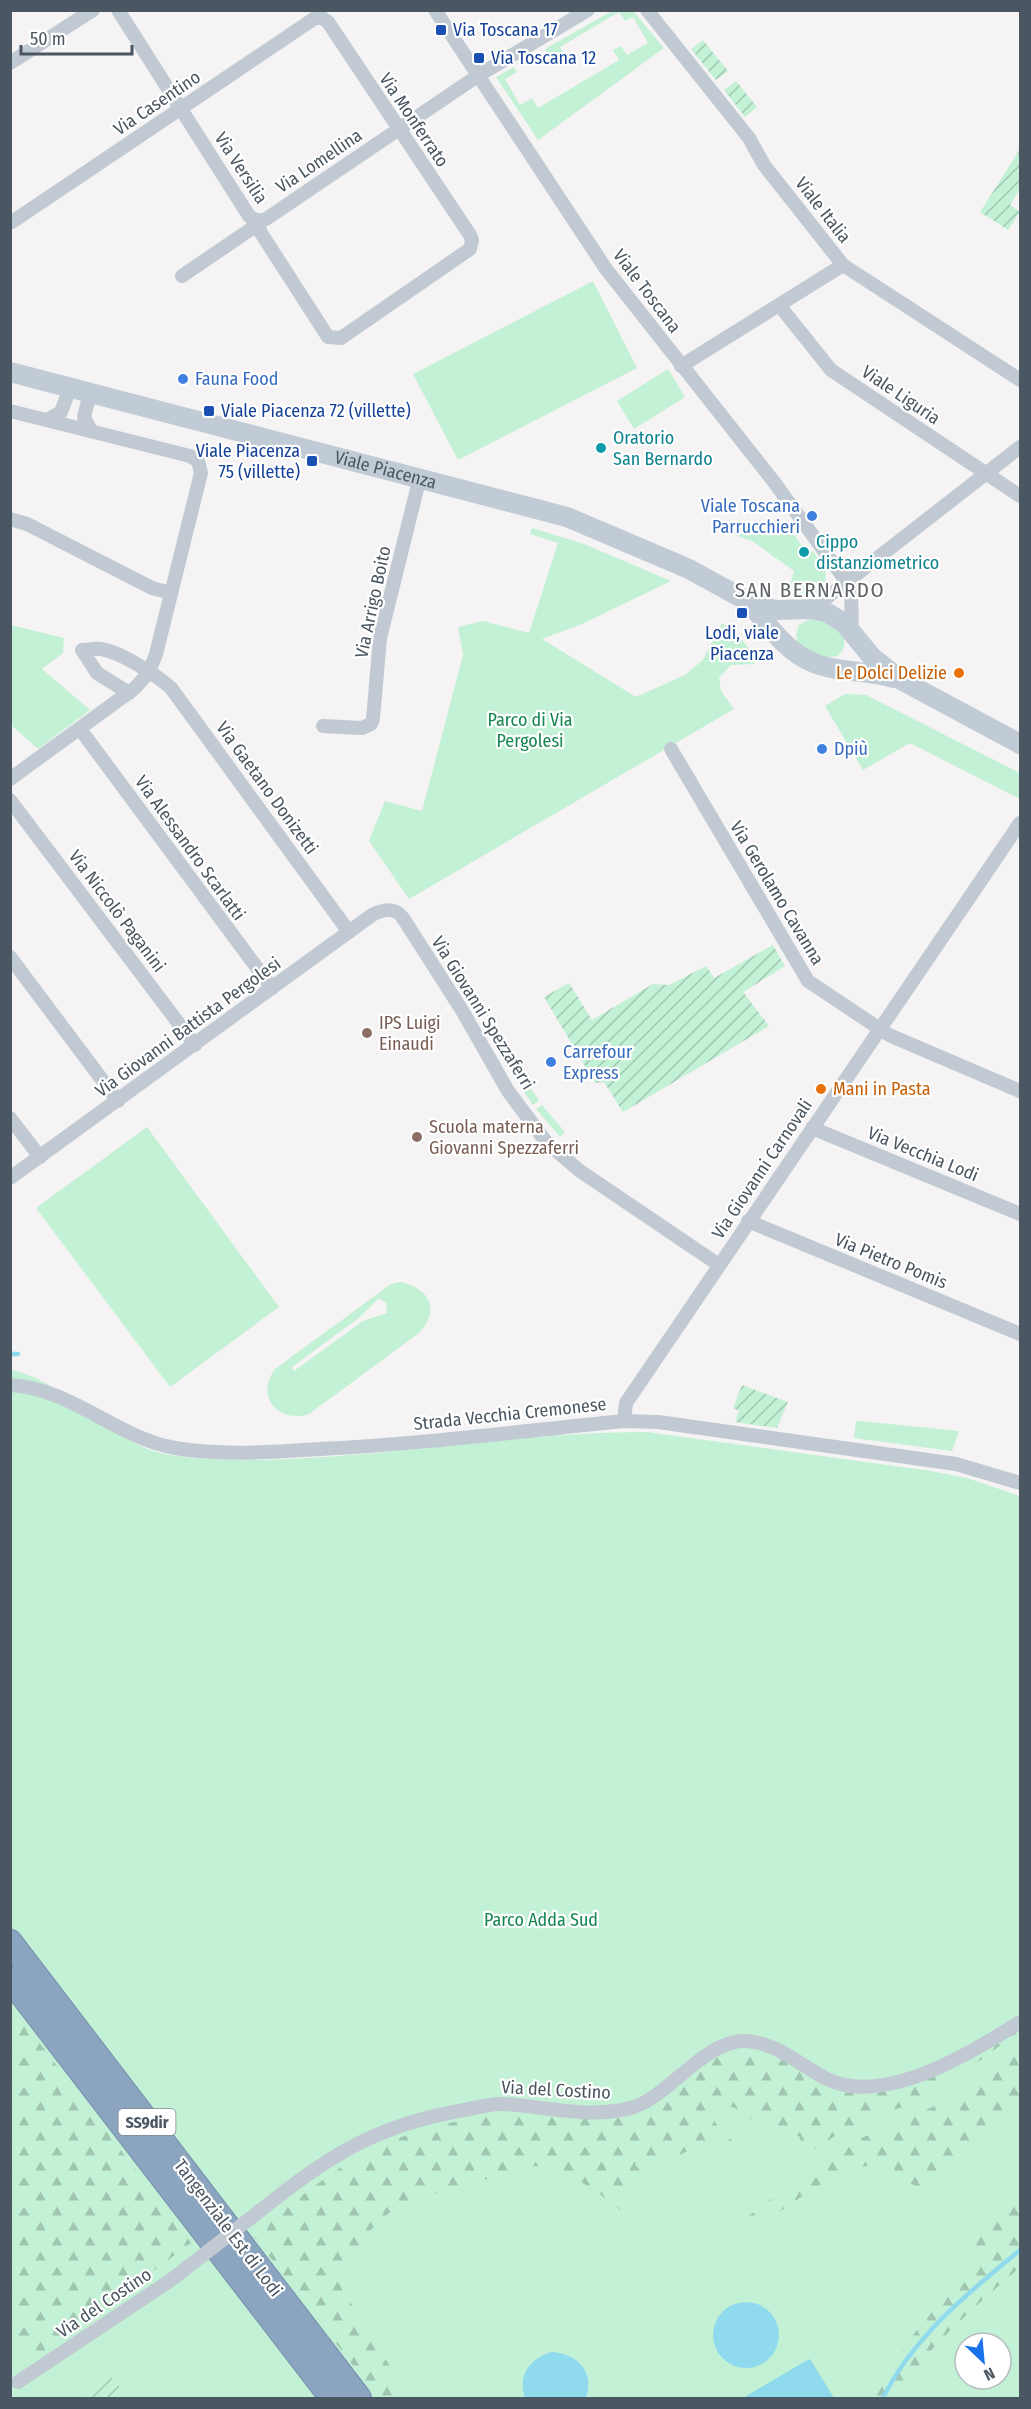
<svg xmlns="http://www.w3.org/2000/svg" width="1031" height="2409" font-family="'Fira Sans Condensed',sans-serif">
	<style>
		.green { fill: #c3f1d5; fill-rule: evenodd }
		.forest { fill: url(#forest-firs) }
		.garden { fill: url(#garden-furrows) }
		.water { fill: #90daee }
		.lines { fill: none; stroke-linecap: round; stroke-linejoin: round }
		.stream { stroke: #90daee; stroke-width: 4.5 }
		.highway-casing { stroke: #7690ad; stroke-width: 26 }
		.street { stroke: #c1cad2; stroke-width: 14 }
		.secondary { stroke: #c1cbd6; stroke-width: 20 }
		.highway { stroke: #8ba5c1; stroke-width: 24 }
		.street-bridge { stroke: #c1cad2; stroke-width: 14 }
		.transit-dot { fill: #1a4fb4; stroke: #fff; stroke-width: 2 }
		.shop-dot { fill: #3f7fe0; stroke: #fff; stroke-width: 2 }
		.culture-dot { fill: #0f9aa8; stroke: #fff; stroke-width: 2 }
		.food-dot { fill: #e8710a; stroke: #fff; stroke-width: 2 }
		.education-dot { fill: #8d6e63; stroke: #fff; stroke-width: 2 }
		.labels { text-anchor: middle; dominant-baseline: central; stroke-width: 4.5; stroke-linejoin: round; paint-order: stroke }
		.shield { fill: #fff; stroke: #808990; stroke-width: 1.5 }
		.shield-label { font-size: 16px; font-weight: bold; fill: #4a5661 }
		.transit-label { font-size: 18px; fill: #164399; stroke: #fff; text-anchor: start }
		.street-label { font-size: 18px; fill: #4a5661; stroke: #fff }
		.shop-label { font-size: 18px; fill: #366cbe; stroke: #fff; text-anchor: start }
		.culture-label { font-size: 18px; fill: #0d838f; stroke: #fff; text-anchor: start }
		.food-label { font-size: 18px; fill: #c56008; stroke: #fff; text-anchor: end }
		.park-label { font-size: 18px; fill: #17864f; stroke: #fff }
		.education-label { font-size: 18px; fill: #785e54; stroke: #fff; text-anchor: start }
		.quarter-label { font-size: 21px; letter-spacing: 1.5px; fill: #5f6368; stroke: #fff }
	</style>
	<defs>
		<pattern id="forest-firs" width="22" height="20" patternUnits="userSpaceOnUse" patternTransform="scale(1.5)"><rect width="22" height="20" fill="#c3f1d5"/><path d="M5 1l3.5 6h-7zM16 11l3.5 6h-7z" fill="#a0c6b0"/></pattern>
		<pattern id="garden-furrows" width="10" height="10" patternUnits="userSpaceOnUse" patternTransform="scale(1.5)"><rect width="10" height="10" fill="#c3f1d5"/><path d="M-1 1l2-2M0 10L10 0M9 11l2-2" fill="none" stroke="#a0c6b0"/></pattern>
	</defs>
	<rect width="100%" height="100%" fill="#f5f3f3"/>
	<g class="green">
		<polygon points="612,11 633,11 664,48 538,140 496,77 514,67 517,72 505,79 520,105 532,98 538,108 619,60 613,50 621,46 627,55 648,43 633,17 625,21 619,12 560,47 565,56 554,63 545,49"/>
		<polygon points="593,281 637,368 458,460 413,374"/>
		<polygon points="668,369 685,397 634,429 617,401"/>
		<path d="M785,522l23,32 5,-3 13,20 -1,16c-10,11 -23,14 -37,6l6,-22 -42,-30 -28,-10 12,-8c19,15 31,12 49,-1z"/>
		<polygon points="532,528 584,544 671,581 582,624 542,639 636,697 685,675 703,660 722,623 734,630 758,660 754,664 731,665 719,678 721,691 734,709 409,899 369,841 385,801 422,811 463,655 458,627 483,621 529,633 558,543 530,534"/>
		<polygon points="812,618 831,622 844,637 844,648 838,656 822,658 798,643 796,634 799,625"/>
		<polygon points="11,625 64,638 63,653 42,669 90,710 38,749 11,725"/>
		<polygon points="845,694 866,695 1020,773 1020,799 910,743 863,770 825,706"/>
		<polygon points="518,1072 539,1100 533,1105 513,1076"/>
		<polygon points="542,1105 565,1132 560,1137 536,1109"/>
		<polygon points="147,1127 279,1307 170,1387 36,1208"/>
		<path d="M401,1282c29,7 40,28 18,51l-110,81c-31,10 -54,-18 -34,-45l116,-85zM379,1298l7,5 1,10 -24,8 -69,50 -2,-4 68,-50z"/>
		<path d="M11,1370c59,12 98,75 159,85 52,8 102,5 154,2 108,-7 215,-25 323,-25l284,39 36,7 53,18v902h-1009zM965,2343h36v36h-36z"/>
		<polygon points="856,1421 860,1421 959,1431 952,1451 854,1438"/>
	</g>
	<g class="forest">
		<polygon points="11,2005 191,2243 141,2280 129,2294 37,2359 11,2329"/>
		<path d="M1015,2032l2,1 -81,60 -19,10 -21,6 -52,21 -38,25 -7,-19c-13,-1 -27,-2 -38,-10 -11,-6 -17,-15 -29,-19l-9,2 -9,10c5,16 24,21 31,37l-1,4 -11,1 -19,-19c-17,-1 -29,13 -45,17 -11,2 -24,-1 -34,5l2,3 18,5 -28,20 -7,18c-26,-21 -51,-40 -85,-44l-131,36c-29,19 -64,54 -58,93l61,99 -3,4h-26l-126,-164 77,-59 40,-26 40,-15 40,-11 53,-10h40l51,6 98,-45 25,-16 24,-8h20l20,8 44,30 19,5 34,-3 38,-8 38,-13z"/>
		<path d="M1020,2043v63l-12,6 -24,25 -22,15 -20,29 -9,8 -8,1 -18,-8 -21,-20c-51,6 -90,39 -131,67l-8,2 -6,-5v-4l77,-60 32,-19 94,-41z"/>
		<path d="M1020,2192v75c-41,37 -97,82 -123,131h-26c29,-43 54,-90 99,-119 -2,-46 11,-62 50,-87z"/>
	</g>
	<g class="garden">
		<polygon points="703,40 728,71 716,80 691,49"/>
		<polygon points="736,81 757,107 745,117 724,90"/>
		<polygon points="1020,149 1020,189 1010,205 1020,212 1008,230 980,212"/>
		<polygon points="773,945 785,966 743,992 769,1026 623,1112 604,1082 595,1083 544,997 569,983 592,1020 653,984 669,985 706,966 714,978"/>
		<polygon points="742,1385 788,1402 777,1428 735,1422 739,1411 733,1408"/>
		<polygon points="111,2376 122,2390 115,2398 77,2398 98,2382"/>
	</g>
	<g class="water">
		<circle cx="746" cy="2335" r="33"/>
		<path d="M552,2352c26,2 43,20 34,46h-61c-8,-23 5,-40 27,-46z"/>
		<polygon points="810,2359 834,2398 743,2398 804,2362"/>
	</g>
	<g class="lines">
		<g class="stream">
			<polyline points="10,1354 18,1354"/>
			<path d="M883,2398c30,-61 86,-106 137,-148"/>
		</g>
		<g class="highway-casing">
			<g id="highway">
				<polyline points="10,1942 359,2398"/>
				<polyline points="10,1979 332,2398"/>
			</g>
		</g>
		<g class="street">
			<polyline points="435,10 606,269 774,482 846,581 851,589 852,632"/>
			<polyline points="647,10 749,138 764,165 843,265 1020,380"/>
			<polyline points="10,63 93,10"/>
			<polyline points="12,222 315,18 322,18 328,22 470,235 472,240 470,249 341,338 328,337 261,233 257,221 249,216 118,10"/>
			<polyline points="182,276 251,229 257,221 266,219 479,75 588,10"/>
			<polyline points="779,305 831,370 1020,496"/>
			<polyline points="681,366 843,265"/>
			<polyline points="90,393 84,417 91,431"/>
			<polyline points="10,411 190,456 198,461 201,473 156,654 149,672 135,688 10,779"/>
			<polyline points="47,420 61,412 70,388"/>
			<polyline points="10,519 27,524 152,588 171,593"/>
			<polyline points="812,609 1020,447"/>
			<path d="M129,693l-32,-20 -15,-23c6,0 13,-2 19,-1 20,3 55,26 70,39l178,244"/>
			<polyline points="323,726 362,728 371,724 373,719 380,638 420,477"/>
			<polyline points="80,729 272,988"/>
			<polyline points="671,749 808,981 889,1035 1020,1091"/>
			<polyline points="10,800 195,1045"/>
			<polyline points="10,957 118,1101"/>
			<polyline points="10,1118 40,1157"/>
			<polyline points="812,1128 1020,1214"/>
			<path d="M10,1178l362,-263c12,-6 23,-8 31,3l60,94 45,79 39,52 33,28 139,94"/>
			<polyline points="748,1221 1020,1334"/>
			<path d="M10,1385c61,3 107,53 165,63 47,8 98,4 145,1 102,-5 203,-18 304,-28l34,1 298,42 64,19"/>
			<polyline points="624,1421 626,1403 1020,823"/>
			<path d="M284,2192c57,-44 103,-68 175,-81 14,-2 30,-8 44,-7 43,2 89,16 131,3 36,-12 72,-68 112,-66 30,1 55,25 81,38 57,28 146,-27 193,-57"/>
			<polyline points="18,2382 171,2280"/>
		</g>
		<g class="secondary">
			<path id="s1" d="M10,372l557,145 122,52 60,33 26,8 37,-1 14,3 18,11 28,34 29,23 119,64"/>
			<path d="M749,602c18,22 37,50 65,61 24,10 53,7 79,15"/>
		</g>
		<use href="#highway" class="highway"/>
		<polyline class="street-bridge" points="171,2280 284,2192"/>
	</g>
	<g class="transit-dot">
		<rect x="435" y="24" width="12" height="12" rx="3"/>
		<rect x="473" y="52" width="12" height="12" rx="3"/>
		<rect x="203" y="405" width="12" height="12" rx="3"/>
		<rect x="306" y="455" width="12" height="12" rx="3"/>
		<rect x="736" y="607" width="12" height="12" rx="3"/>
	</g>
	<g class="shop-dot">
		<circle cx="183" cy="379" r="6"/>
		<circle cx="812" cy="516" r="6"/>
		<circle cx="822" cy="749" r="6"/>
		<circle cx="551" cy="1062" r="6"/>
	</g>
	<g class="culture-dot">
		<circle cx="601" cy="448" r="6"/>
		<circle cx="804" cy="552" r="6"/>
	</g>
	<g class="food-dot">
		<circle cx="959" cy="673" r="6"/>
		<circle cx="821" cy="1089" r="6"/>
	</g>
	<g class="education-dot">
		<circle cx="367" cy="1033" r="6"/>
		<circle cx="417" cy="1137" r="6"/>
	</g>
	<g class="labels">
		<rect class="shield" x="118.5" y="2109" width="57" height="26" rx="4.5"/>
		<g class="shield-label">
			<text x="147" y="2122">SS9dir</text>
		</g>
		<g class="transit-label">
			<text x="453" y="30">Via Toscana 17</text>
			<text x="491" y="58">Via Toscana 12</text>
			<text x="221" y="411">Viale Piacenza 72 (villette)</text>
			<text x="300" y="451" text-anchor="end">Viale Piacenza<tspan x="300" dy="21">75 (villette)</tspan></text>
			<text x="742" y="633" text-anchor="middle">Lodi, viale<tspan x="742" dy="21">Piacenza</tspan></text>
		</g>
		<g class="street-label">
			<text transform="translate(157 103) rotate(-34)">Via Casentino</text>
			<text transform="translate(414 120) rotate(56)">Via Monferrato</text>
			<text transform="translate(319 161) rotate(-34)">Via Lomellina</text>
			<text transform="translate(241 168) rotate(57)">Via Versilia</text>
			<text transform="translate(823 210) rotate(52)">Viale Italia</text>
			<text transform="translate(647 291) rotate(53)">Viale Toscana</text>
			<text transform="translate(901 395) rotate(34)">Viale Liguria</text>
			<text stroke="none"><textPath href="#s1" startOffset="388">Viale Piacenza</textPath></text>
			<text transform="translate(373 602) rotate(-78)">Via Arrigo Boito</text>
			<text transform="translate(267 788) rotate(54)">Via Gaetano Donizetti</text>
			<text transform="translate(190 848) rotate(54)">Via Alessandro Scarlatti</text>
			<text transform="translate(777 893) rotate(59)">Via Gerolamo Cavanna</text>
			<text transform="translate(117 911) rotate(53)">Via Niccolò Paganini</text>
			<text transform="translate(483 1013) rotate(58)">Via Giovanni Spezzaferri</text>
			<text transform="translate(188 1027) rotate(-36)">Via Giovanni Battista Pergolesi</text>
			<text transform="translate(923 1154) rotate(22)">Via Vecchia Lodi</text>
			<text transform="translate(762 1169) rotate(-56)">Via Giovanni Carnovali</text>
			<text transform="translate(891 1261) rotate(22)">Via Pietro Pomis</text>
			<text transform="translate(510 1414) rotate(-6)">Strada Vecchia Cremonese</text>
			<text transform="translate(556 2090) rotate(3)">Via del Costino</text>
			<text transform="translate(228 2228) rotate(53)">Tangenziale Est di Lodi</text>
			<text transform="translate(104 2303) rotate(-34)">Via del Costino</text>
		</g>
		<g class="shop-label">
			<text x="195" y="379">Fauna Food</text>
			<text x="800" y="506" text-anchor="end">Viale Toscana<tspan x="800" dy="21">Parrucchieri</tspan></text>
			<text x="834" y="749">Dpiù</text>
			<text x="563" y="1052">Carrefour<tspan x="563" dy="21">Express</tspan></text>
		</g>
		<g class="culture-label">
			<text x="613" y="438">Oratorio<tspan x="613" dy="21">San Bernardo</tspan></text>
			<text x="816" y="542">Cippo<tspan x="816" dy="21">distanziometrico</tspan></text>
		</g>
		<g class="food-label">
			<text x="947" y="673">Le Dolci Delizie</text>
			<text x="833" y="1089" text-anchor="start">Mani in Pasta</text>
		</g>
		<g class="park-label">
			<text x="530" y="720">Parco di Via<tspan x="530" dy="21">Pergolesi</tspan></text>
			<text x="541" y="1920">Parco Adda Sud</text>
		</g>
		<g class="education-label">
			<text x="379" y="1023">IPS Luigi<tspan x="379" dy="21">Einaudi</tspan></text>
			<text x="429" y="1127">Scuola materna<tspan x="429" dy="21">Giovanni Spezzaferri</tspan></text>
		</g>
		<g class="quarter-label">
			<text x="810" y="590">SAN BERNARDO</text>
		</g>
	</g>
	<rect width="1031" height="2409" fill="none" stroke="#4a5661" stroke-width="24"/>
	<g transform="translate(983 2361) rotate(154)"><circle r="28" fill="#ffffff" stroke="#b7bbc0" stroke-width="1.5"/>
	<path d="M0-4.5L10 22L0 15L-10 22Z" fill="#1a73e8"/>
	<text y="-9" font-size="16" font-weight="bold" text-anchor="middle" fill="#4a5661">N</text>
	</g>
	<path d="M21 45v9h111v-9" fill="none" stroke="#4a5661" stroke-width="3"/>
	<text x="30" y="45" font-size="18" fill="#4a5661" stroke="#ffffff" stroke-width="4.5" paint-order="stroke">50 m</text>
</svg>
